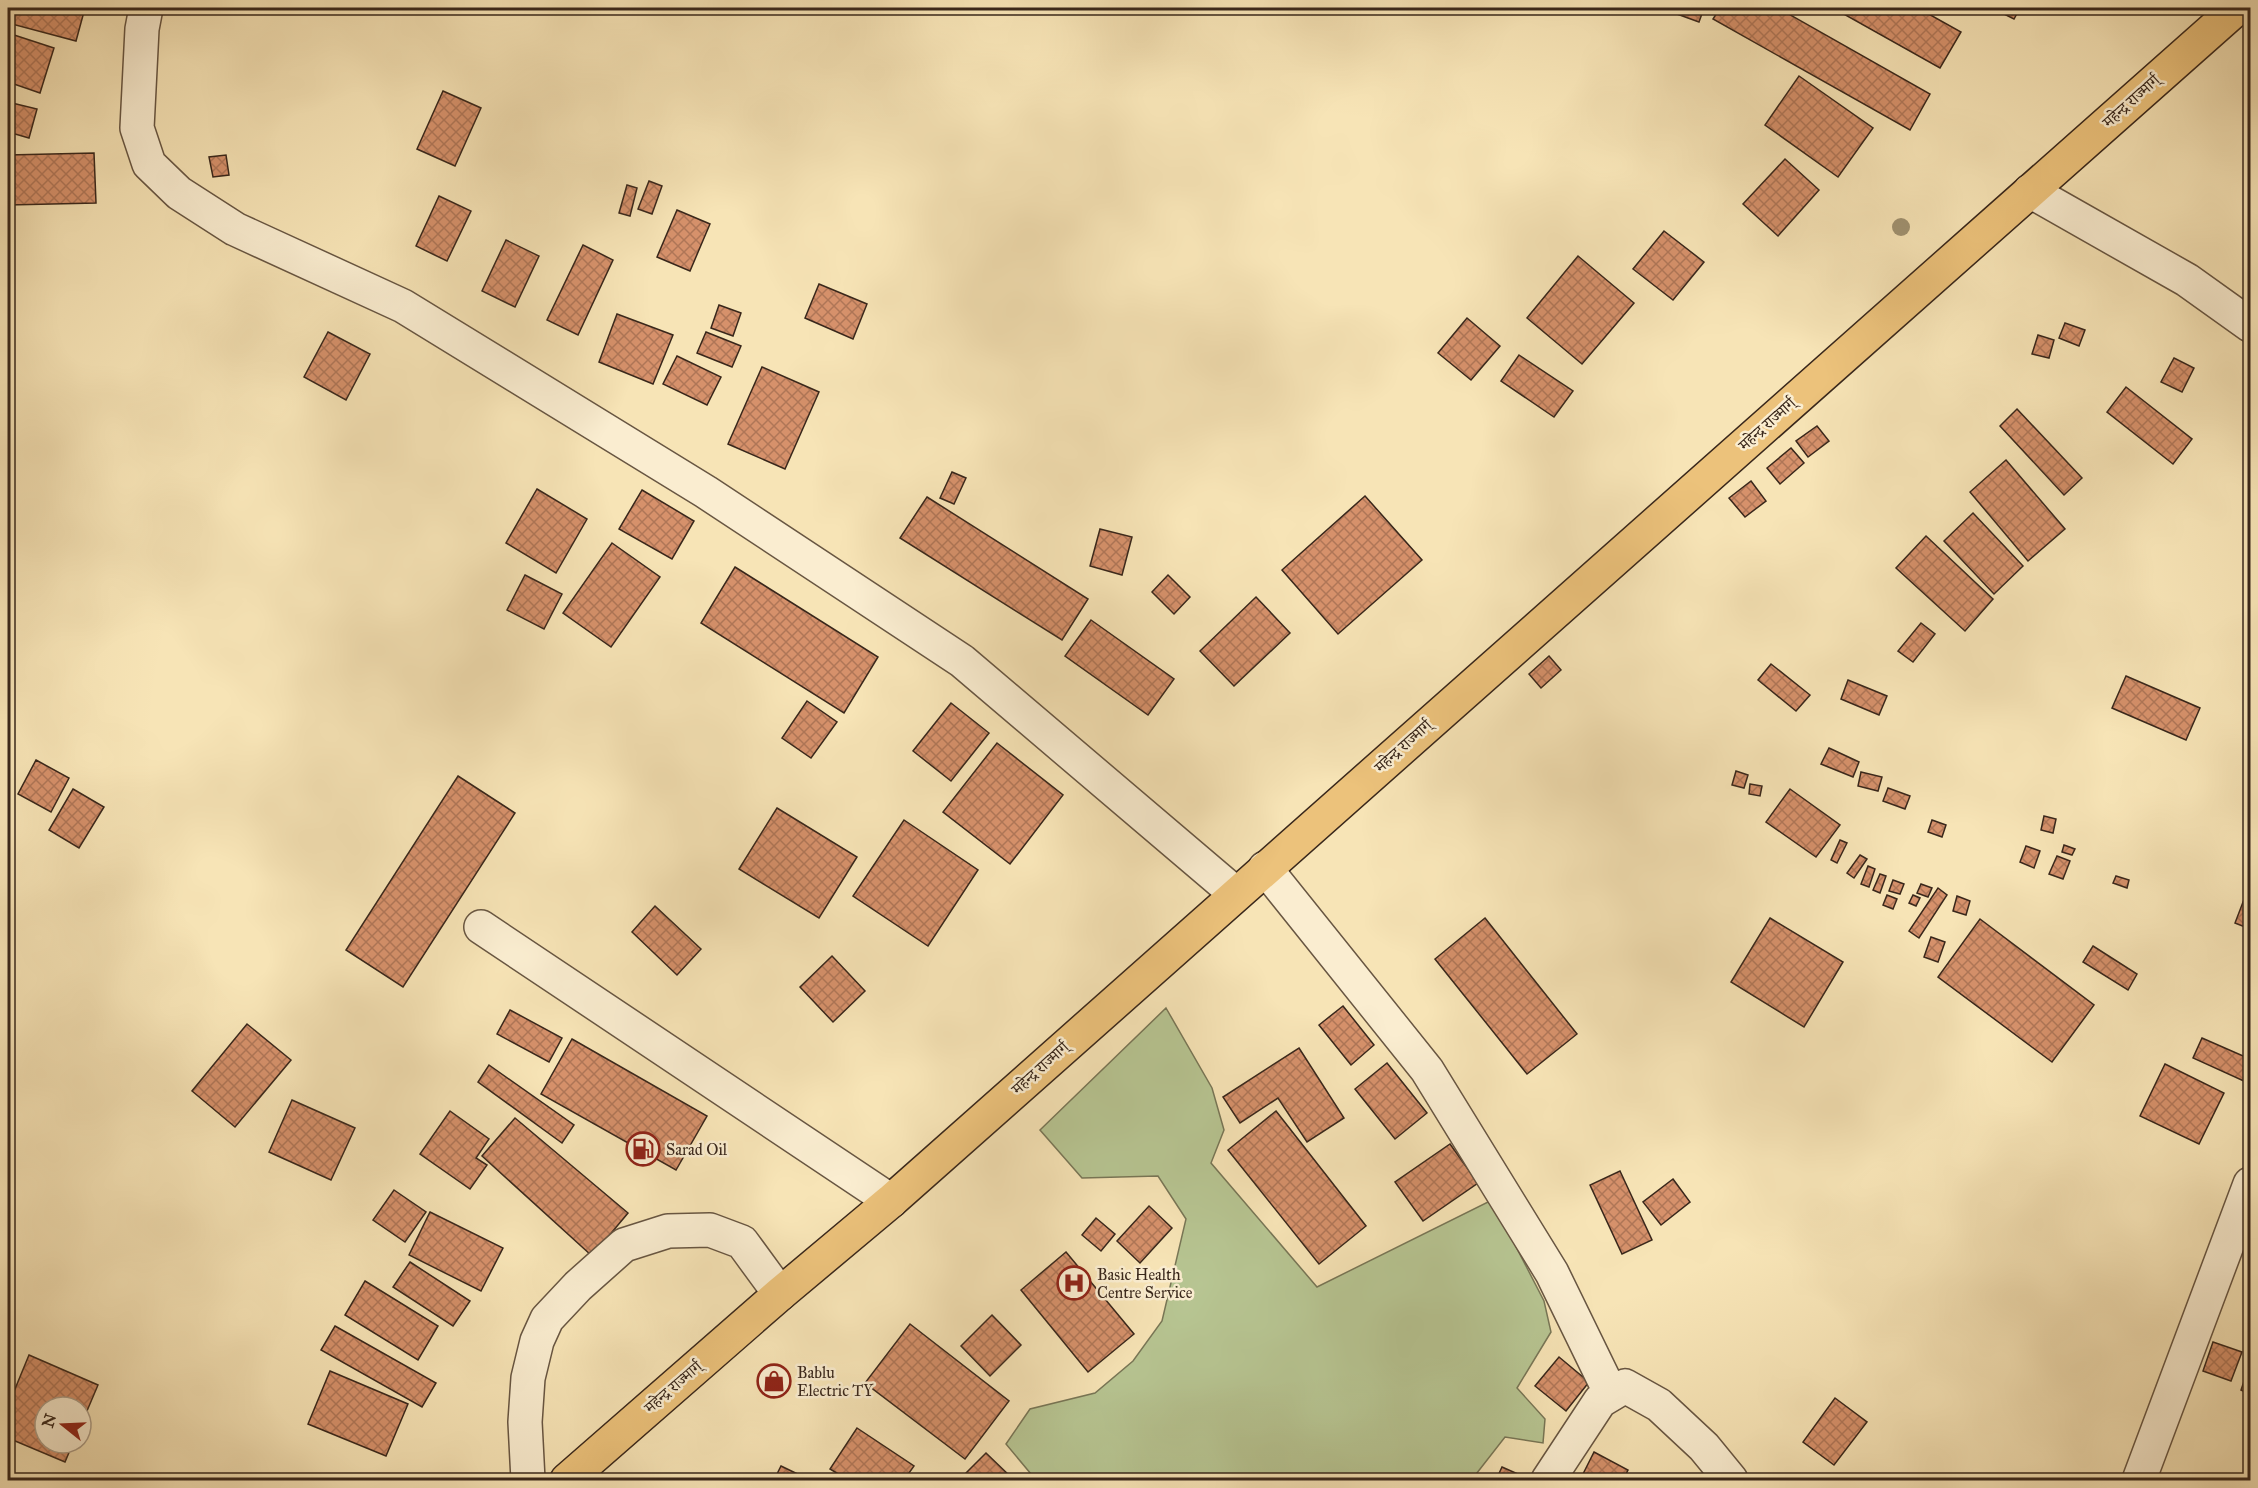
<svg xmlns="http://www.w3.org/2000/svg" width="2258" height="1488" font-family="'IM FELL Great Primer','Noto Serif Devanagari',serif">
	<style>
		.grass { fill: #b7c592; stroke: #787656; stroke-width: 1.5 }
		.building { fill: url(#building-cross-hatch); stroke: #39271b; stroke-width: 1.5 }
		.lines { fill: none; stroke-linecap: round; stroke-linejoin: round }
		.minor-casing { stroke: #685642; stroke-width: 36 }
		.highway-casing { stroke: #39271b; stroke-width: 36 }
		.minor { stroke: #faedd0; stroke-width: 33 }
		.highway { stroke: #ecc27b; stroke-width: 33 }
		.tree { fill: #a09271 }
		.labels { text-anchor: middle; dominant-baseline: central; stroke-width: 5; stroke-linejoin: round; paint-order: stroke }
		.street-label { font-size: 16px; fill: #39271b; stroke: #faedd0 }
		.poi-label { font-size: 16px; fill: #39271b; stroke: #faedd0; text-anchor: start }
	</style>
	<defs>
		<pattern id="building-cross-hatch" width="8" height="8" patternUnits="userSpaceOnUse" patternTransform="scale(1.5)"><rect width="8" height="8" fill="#d6916b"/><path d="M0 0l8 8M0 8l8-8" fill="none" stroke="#af7657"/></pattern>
	</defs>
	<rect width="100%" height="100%" fill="#f7e4b6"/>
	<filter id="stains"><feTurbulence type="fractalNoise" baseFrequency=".00333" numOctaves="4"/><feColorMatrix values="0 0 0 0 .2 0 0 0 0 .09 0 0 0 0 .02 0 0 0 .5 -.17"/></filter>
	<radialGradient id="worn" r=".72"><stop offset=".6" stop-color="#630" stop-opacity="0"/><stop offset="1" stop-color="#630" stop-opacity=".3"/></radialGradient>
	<polygon class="grass" points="1166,1008 1212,1088 1224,1130 1211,1163 1317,1287 1492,1200 1544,1301 1551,1332 1517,1388 1545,1419 1543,1443 1505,1437 1473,1478 1463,1480 1036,1480 1006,1444 1030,1409 1095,1393 1133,1361 1162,1321 1186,1219 1158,1176 1082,1178 1040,1130"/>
	<g class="building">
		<polygon points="8,8 85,8 76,41 8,23"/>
		<polygon points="1667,8 1704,8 1699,22 1666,10"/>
		<polygon points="1720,8 1778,8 1930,94 1910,130 1713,19"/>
		<polygon points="1833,8 1918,8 1961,32 1940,68"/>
		<polygon points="1992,8 2020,8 2014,19"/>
		<polygon points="8,33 54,48 40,93 8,82"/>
		<polygon points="1799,76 1873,128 1838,177 1765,125"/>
		<polygon points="443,91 481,108 455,166 417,149"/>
		<polygon points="8,102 37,109 29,138 8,132"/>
		<polygon points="94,153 96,203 8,205 8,155"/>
		<polygon points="226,155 229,175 213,177 209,157"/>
		<polygon points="1785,159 1819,190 1778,236 1743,204"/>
		<polygon points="649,181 662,186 652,214 638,209"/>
		<polygon points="627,185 637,188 630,216 619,213"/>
		<polygon points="439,196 471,211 447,261 416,246"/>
		<polygon points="677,210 710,224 690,271 657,257"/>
		<polygon points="1664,231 1704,262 1673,300 1633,269"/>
		<polygon points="506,240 539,256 515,307 482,291"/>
		<polygon points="583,245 613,260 578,335 547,320"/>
		<polygon points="1578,256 1634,303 1582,364 1527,318"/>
		<polygon points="819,284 867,304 853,339 805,318"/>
		<polygon points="719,305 741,313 733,336 711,328"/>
		<polygon points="617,314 673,335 653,384 599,362"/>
		<polygon points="1467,318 1500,346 1471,380 1438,353"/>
		<polygon points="2065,323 2085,330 2079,346 2059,338"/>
		<polygon points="328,332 370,354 346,400 304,377"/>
		<polygon points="706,332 741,346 732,367 697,353"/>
		<polygon points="2038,335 2054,340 2049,358 2032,354"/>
		<polygon points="1519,355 1573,391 1554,417 1501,381"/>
		<polygon points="677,356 721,377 707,405 663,384"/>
		<polygon points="2174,358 2194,368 2182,392 2161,382"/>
		<polygon points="762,367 819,392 785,469 728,444"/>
		<polygon points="2126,387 2192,439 2173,464 2107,412"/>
		<polygon points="2017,409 2082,478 2064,495 2000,426"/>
		<polygon points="1817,426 1829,441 1808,457 1796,441"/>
		<polygon points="1791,448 1804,463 1780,484 1767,468"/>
		<polygon points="2006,460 2065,529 2028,561 1970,492"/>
		<polygon points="952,472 966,478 954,504 940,498"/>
		<polygon points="1751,481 1766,501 1745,517 1729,498"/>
		<polygon points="537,489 587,519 556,573 506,543"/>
		<polygon points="642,490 694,521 672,559 619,529"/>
		<polygon points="1365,496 1422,560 1338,634 1282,570"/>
		<polygon points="927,497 1088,599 1062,640 900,538"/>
		<polygon points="1973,513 2023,566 1994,594 1944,541"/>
		<polygon points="1100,529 1132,537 1122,575 1090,566"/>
		<polygon points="1926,536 1993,599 1965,631 1896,568"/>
		<polygon points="612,543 660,577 611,647 563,613"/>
		<polygon points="735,567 878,657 844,713 701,623"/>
		<polygon points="525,575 562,594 544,629 507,610"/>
		<polygon points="1168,575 1190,597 1174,614 1152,592"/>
		<polygon points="1256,597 1290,633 1234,686 1200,651"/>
		<polygon points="1091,620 1174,679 1148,715 1065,656"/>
		<polygon points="1921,623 1935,634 1913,662 1898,651"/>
		<polygon points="1549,656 1561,670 1541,688 1529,674"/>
		<polygon points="1771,664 1810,695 1796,711 1758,680"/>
		<polygon points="2126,676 2200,708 2186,740 2112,708"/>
		<polygon points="1848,680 1887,696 1879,715 1841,699"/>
		<polygon points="807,701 837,722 811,758 782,738"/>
		<polygon points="951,703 989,733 951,781 913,751"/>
		<polygon points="997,743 1063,795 1010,864 943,812"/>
		<polygon points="1829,748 1859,762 1853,777 1821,764"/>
		<polygon points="36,760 69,778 51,812 18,794"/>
		<polygon points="1736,771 1748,775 1744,788 1732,785"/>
		<polygon points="1861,772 1882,777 1878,791 1858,786"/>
		<polygon points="458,776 515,813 403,987 346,950"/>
		<polygon points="1750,784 1762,786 1760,796 1749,794"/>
		<polygon points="1888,788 1910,796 1905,809 1883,801"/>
		<polygon points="73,789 104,807 79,848 49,830"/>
		<polygon points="1790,789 1840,825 1816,857 1766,822"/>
		<polygon points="777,808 857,857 819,918 739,869"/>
		<polygon points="2044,816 2056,819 2053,833 2041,830"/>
		<polygon points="904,820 978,870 928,946 853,896"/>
		<polygon points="1932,820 1946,825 1942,837 1928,832"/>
		<polygon points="1840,840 1847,843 1837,863 1831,860"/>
		<polygon points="2064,845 2075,849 2072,855 2062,852"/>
		<polygon points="2026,846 2040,851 2034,868 2020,862"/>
		<polygon points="1860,855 1867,859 1854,878 1847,873"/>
		<polygon points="2057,856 2070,861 2063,879 2049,874"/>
		<polygon points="1868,866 1875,869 1869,887 1861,884"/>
		<polygon points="1880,874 1886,876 1880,893 1873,890"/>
		<polygon points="2116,876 2129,880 2127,888 2113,883"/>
		<polygon points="1893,880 1904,884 1900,894 1889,891"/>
		<polygon points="1921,884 1932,888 1928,897 1917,893"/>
		<polygon points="1938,888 1947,895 1919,938 1909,931"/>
		<polygon points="2248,889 2250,890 2250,929 2235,923"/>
		<polygon points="1887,895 1897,899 1893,909 1883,905"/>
		<polygon points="1913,895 1920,898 1916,906 1909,903"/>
		<polygon points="1957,896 1970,901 1966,915 1953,911"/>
		<polygon points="655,906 701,949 677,975 632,932"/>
		<polygon points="1485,918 1577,1034 1527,1074 1435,959"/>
		<polygon points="1770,918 1843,962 1804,1027 1731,982"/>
		<polygon points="1980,919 2094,1005 2052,1062 1938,977"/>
		<polygon points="1931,937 1945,942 1938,962 1924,957"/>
		<polygon points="2093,946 2137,974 2128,990 2083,962"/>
		<polygon points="832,956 865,991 833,1022 800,987"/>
		<polygon points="1343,1006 1374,1045 1351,1065 1319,1025"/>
		<polygon points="510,1010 562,1038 549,1062 497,1034"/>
		<polygon points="247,1024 291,1060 235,1127 192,1091"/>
		<polygon points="2202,1038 2250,1059 2250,1073 2246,1082 2193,1058"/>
		<polygon points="572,1039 707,1116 676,1170 541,1094"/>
		<polygon points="1299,1048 1344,1118 1307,1142 1278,1098 1240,1123 1223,1097"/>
		<polygon points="1387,1063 1427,1113 1395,1139 1355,1089"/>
		<polygon points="2165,1064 2224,1093 2199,1144 2140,1116"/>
		<polygon points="489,1065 574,1125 562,1143 478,1082"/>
		<polygon points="292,1100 355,1128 331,1180 269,1152"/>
		<polygon points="450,1111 489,1139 476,1158 487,1165 470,1189 420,1154"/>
		<polygon points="1276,1111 1366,1226 1319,1264 1228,1150"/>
		<polygon points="515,1118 628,1213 592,1256 482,1156"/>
		<polygon points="1450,1144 1478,1183 1423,1221 1395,1182"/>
		<polygon points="1620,1171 1652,1240 1622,1254 1590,1185"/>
		<polygon points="1673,1179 1690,1202 1661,1225 1643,1202"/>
		<polygon points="394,1190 426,1212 405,1242 373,1220"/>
		<polygon points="1149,1206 1172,1228 1140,1263 1117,1241"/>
		<polygon points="430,1212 503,1248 481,1291 409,1255"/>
		<polygon points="1096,1218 1115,1234 1101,1251 1082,1235"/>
		<polygon points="1066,1252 1134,1334 1088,1372 1021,1290"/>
		<polygon points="410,1262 470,1301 453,1326 393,1287"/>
		<polygon points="365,1281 438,1326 418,1360 345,1315"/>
		<polygon points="992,1315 1021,1345 990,1376 961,1346"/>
		<polygon points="910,1324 1009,1401 965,1459 865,1383"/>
		<polygon points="335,1326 436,1383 422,1407 321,1350"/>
		<polygon points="2213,1342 2242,1352 2231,1381 2203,1371"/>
		<polygon points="29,1355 98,1385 81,1425 81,1407 45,1407 45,1443 73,1443 65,1462 8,1438 8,1406"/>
		<polygon points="1559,1357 1589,1382 1566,1411 1535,1386"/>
		<polygon points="2250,1364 2250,1394 2241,1390"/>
		<polygon points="330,1371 408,1404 386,1456 308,1424"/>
		<polygon points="1835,1398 1867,1422 1834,1465 1803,1442"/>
		<polygon points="857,1428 914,1466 904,1480 848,1480 830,1469"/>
		<polygon points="1594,1452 1628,1470 1623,1480 1580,1480"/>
		<polygon points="986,1453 1012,1478 1010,1480 959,1480"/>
		<polygon points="781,1466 810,1480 774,1480"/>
		<polygon points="1502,1467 1527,1478 1525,1480 1496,1480"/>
	</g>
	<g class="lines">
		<g class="minor-casing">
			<g id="minor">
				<polyline points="146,8 142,29 137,128 149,164 179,193 235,229 403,306 706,492 962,661 1236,894"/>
				<polyline points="2030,191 2187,280 2250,325"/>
				<polyline points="1265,868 1427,1070 1552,1273 1611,1394"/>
				<polyline points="481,927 891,1201"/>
				<polyline points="528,1480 525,1422 528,1378 537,1341 547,1319 578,1286 624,1245 668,1231 710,1230 742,1242 780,1294"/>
				<polyline points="1548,1480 1600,1401 1625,1386 1659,1405 1704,1447 1731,1480"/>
				<polyline points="2139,1480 2250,1184"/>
			</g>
		</g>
		<g class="highway-casing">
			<polyline id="highway" points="567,1480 780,1294 891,1201 2237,8"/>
		</g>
		<use href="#minor" class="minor"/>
		<use href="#highway" class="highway"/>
	</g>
	<circle class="tree" cx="1901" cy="227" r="9"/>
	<defs>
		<g id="fuel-ring" transform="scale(1.725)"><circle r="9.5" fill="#faedd0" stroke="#8f2418" stroke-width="1.5"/><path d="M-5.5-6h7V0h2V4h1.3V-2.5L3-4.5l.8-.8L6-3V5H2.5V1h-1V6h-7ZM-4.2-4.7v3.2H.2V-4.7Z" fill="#8f2418"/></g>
		<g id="hospital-ring" transform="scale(1.725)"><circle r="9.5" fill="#faedd0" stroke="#8f2418" stroke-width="1.5"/><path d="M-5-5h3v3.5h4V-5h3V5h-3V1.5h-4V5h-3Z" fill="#8f2418"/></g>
		<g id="shop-ring" transform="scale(1.725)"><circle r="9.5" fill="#faedd0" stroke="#8f2418" stroke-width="1.5"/><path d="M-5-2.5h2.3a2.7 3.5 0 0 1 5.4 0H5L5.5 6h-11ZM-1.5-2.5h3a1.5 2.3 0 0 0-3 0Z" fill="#8f2418"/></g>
	</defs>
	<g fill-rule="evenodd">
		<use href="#fuel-ring" x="643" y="1149"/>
		<use href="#hospital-ring" x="1074" y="1283"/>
		<use href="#shop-ring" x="774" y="1381"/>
	</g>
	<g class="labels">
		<g class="street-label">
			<text transform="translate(2131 101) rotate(-42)">महेन्द्र राज्मार्ग्</text>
			<text transform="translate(1767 424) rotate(-42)">महेन्द्र राज्मार्ग्</text>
			<text transform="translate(1403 746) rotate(-42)">महेन्द्र राज्मार्ग्</text>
			<text transform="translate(1040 1068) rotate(-42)">महेन्द्र राज्मार्ग्</text>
			<text transform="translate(673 1387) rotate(-41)">महेन्द्र राज्मार्ग्</text>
		</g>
		<g class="poi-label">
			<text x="666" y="1149">Sarad Oil</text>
			<text x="1097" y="1274">Basic Health<tspan x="1097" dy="18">Centre Service</tspan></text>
			<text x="797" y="1372">Bablu<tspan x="797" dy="18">Electric TY</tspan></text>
		</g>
	</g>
	<rect width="2258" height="1488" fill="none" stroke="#f7e4b6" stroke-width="30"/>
	<rect x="9" y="9" width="2240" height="1470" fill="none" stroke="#39271b" stroke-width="3"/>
	<rect x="15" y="15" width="2228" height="1458" fill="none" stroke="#39271b" stroke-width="1.5"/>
	<g transform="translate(63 1425) rotate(288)"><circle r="28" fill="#faedd0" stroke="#ad9e88" stroke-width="1.5"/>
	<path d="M0-4.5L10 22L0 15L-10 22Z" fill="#8f2418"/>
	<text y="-9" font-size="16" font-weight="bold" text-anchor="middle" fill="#39271b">N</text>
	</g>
	<rect width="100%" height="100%" filter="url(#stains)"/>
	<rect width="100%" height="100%" fill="url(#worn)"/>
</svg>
